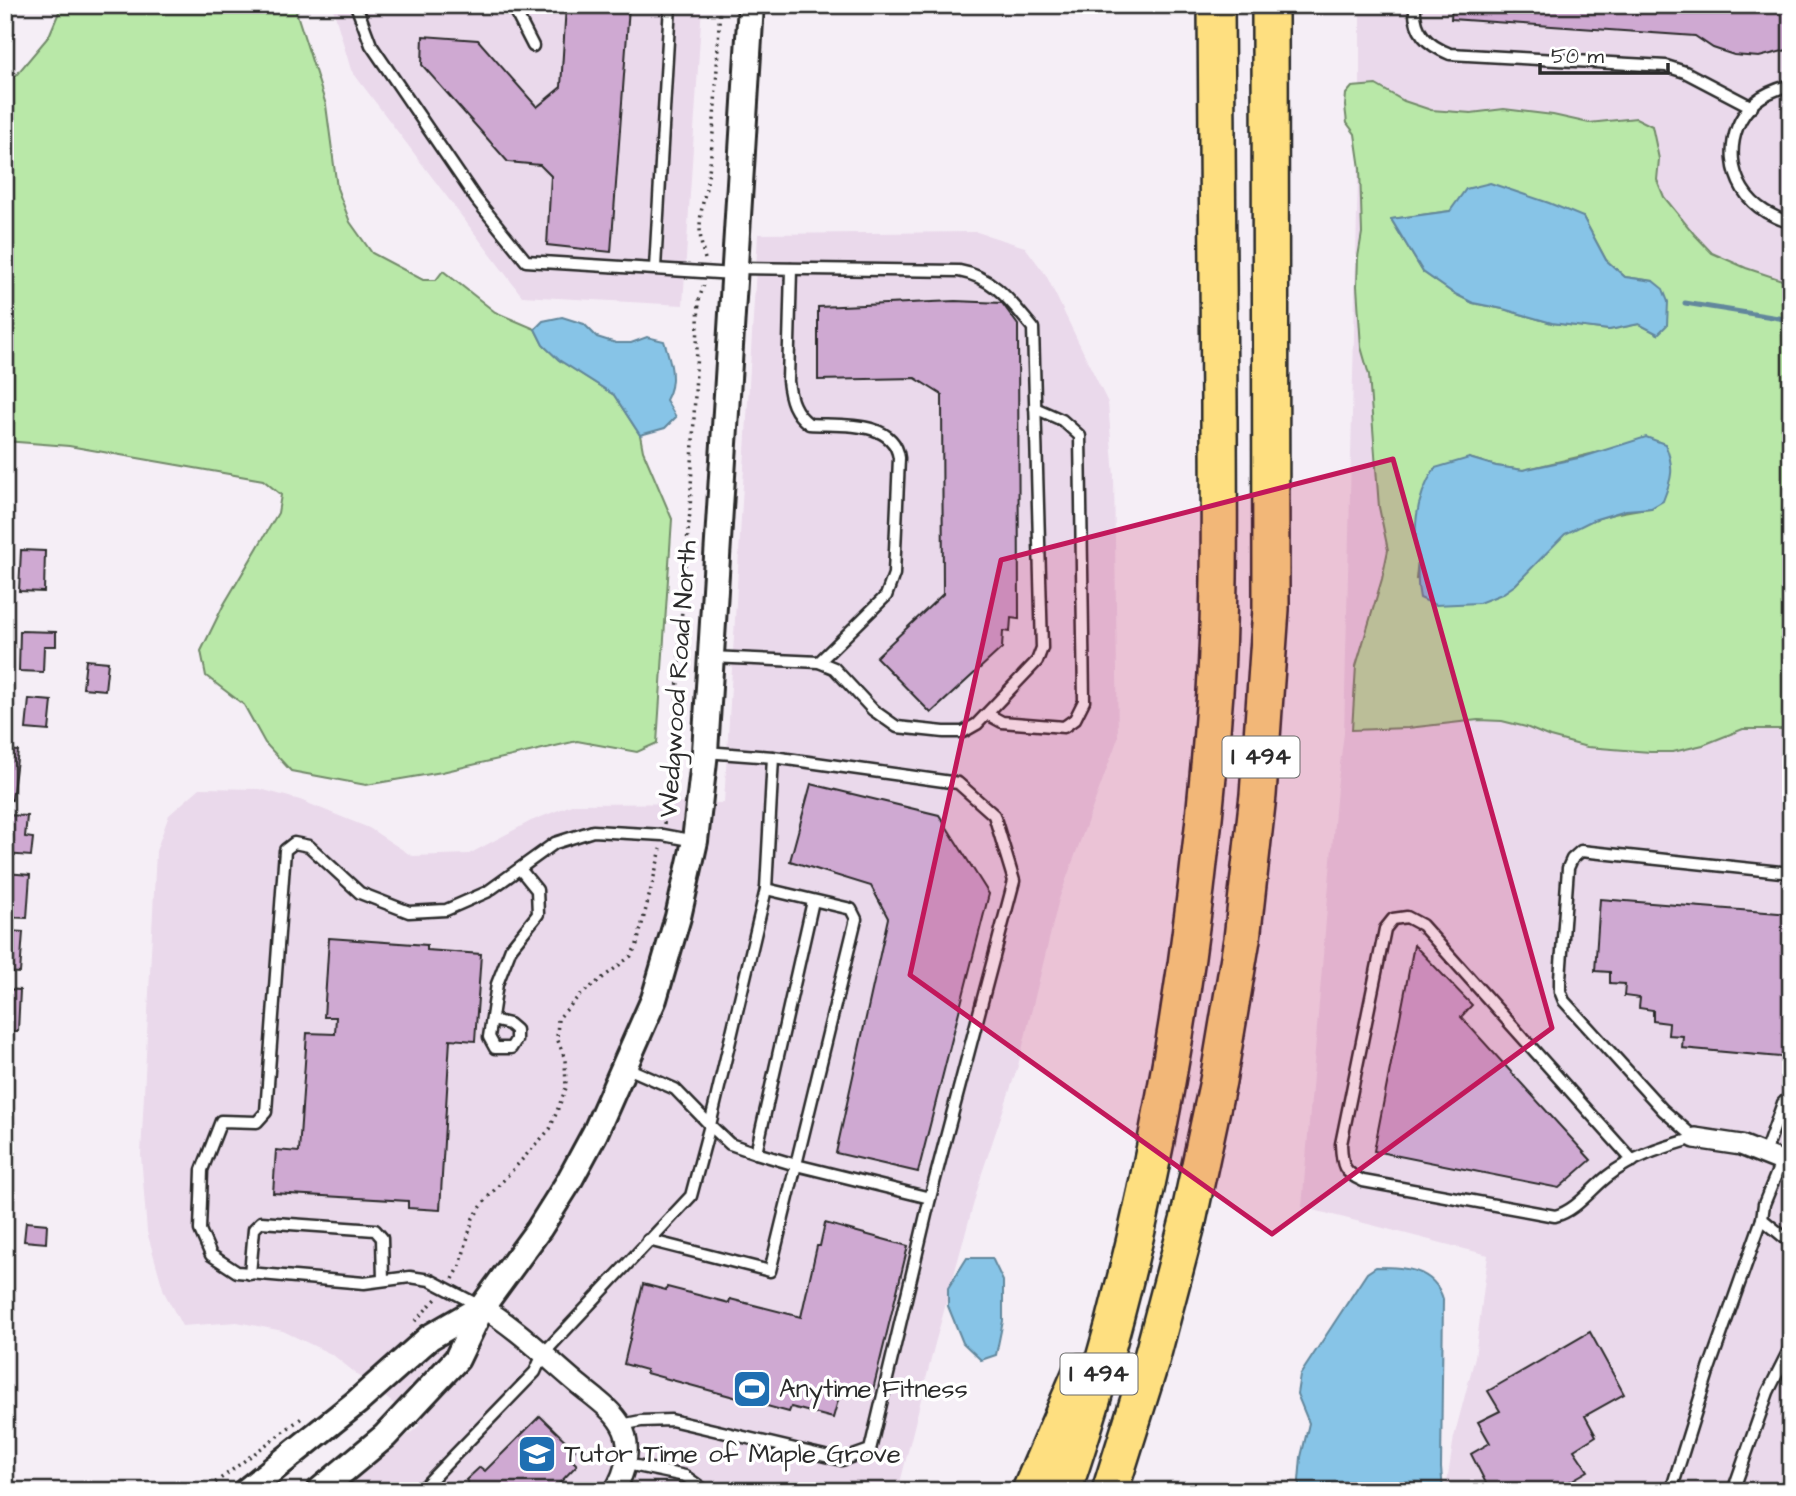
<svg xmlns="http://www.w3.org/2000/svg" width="1796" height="1496" font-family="'Architects Daughter',sans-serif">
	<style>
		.built { fill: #ead9eb }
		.green { fill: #b9e8a8; stroke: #728a6a; stroke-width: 2; fill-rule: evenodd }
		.water { fill: #87c4e7; stroke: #62879c; stroke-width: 2 }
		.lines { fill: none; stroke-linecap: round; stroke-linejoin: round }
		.stream { stroke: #62879c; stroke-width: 5 }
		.building { fill: #cfa9d2; stroke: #2b2b2b; stroke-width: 2 }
		.service-casing { stroke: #2b2b2b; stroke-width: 15 }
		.minor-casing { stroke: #2b2b2b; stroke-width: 24 }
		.tertiary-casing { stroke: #2b2b2b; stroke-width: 30 }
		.motorway-casing { stroke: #2b2b2b; stroke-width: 40 }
		.path { stroke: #2b2b2b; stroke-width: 3.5; stroke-dasharray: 2 5; stroke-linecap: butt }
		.service { stroke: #fff; stroke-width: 10 }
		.minor { stroke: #fff; stroke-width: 19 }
		.tertiary { stroke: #fff; stroke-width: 24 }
		.motorway { stroke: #fedf80; stroke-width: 35 }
		.marked { fill: #c2185b; fill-opacity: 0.2; stroke: #c2185b; stroke-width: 5; stroke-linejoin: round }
		.labels { text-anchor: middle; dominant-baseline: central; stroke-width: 7; stroke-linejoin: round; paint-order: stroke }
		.shield { fill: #fff; stroke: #6b6b6b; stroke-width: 2 }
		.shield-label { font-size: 24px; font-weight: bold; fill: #2b2b2b }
		.street-label { font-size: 26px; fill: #2b2b2b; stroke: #fff }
		.poi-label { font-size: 26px; fill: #2b2b2b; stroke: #fff; text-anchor: start }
	</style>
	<rect width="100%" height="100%" fill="#f5eef6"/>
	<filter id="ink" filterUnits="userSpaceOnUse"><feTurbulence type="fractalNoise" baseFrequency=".0143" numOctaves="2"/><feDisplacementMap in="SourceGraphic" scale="14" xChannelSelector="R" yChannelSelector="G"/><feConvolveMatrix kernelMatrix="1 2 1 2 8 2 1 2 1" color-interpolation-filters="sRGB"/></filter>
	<g filter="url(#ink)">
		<g class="built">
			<polygon points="332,5 702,5 683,305 522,296 351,70"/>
			<polygon points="1360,5 1791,5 1791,1491 1441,1491 1446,1489 1454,1437 1475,1357 1488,1255 1302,1207 1337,788 1344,733 1360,97"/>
			<polygon points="977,232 1025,247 1046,275 1108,403 1114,476 1118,738 1059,899 1018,1066 982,1173 934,1347 898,1491 339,1491 420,1425 333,1355 283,1331 237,1322 182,1326 164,1292 147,1232 141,1155 156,851 169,815 200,788 260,789 300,800 369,828 412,856 469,854 531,821 574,804 724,803 758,234"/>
		</g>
		<g class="green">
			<polygon points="62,5 294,5 326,105 337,188 350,222 372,253 423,280 436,280 443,271 495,312 535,329 543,345 559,360 614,395 640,435 643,451 672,519 657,743 637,752 577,741 442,772 366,785 291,771 265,743 244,705 206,676 201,651 223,606 278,513 281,495 263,480 69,446 5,441 5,93 12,80 49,36"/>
			<path d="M1376,85l28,16 27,9 40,3 33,-4 49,6 36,8 47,-5 16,8 7,33 -2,21 7,17 30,37 18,19 34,15 45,15v446h-48l-40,16 -30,7h-23l-63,-5 -37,-10 -24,-10 -24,-6 -24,-1 -70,8 -56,2 4,-64 26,-87 6,-29 -9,-43 -10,-132 -8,-28 -4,-61 1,-29 4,-24 -2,-65 -5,-34 -8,-11 -2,-17 1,-12 6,-7zM1450,211l133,6 23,43 19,17 28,4 5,53 -19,-10 -30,6 -57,-7 -49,-14 -30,-6 -20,-10 -30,-21 -32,-53zM1612,449l39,59c-29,3 -60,9 -85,25 -19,13 -35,36 -51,52l-99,-6 2,-20 -2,-17 53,-84 27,8 27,4z"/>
		</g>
		<g class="water">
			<polygon points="1490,183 1549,203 1583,217 1606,260 1625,277 1653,281 1663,289 1668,302 1667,325 1658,334 1639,324 1609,330 1552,323 1503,309 1473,303 1453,293 1423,272 1391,219 1450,211 1466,189"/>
			<path d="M562,317l22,7 13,13 19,6h15l16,-6 17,4c7,21 13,40 2,59l10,17 -11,11 -25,7 -26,-40 -55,-35 -16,-15 -8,-16 8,-8z"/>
			<path d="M1646,437l19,7c10,24 7,34 -2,57l-12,7 -25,2 -33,10 -28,14 -50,51 -13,9 -23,9 -44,2 -15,-7c-4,-18 -2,-22 -2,-39 0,-5 -2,-11 -2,-17 -2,-28 4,-51 19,-74l34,-10 27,8 27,4 60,-13z"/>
			<polygon points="967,1258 992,1258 1003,1281 1003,1321 996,1355 981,1360 963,1343 948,1306 948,1288"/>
			<path d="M1376,1267c28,0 58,1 67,32l-2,169 2,23h-141l-3,-10 2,-24 8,-34 -12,-29 3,-19 67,-102z"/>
		</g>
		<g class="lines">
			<polyline class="stream" points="1685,303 1791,320"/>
		</g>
		<g class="building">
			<polygon points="566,5 629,7 611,252 547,245 551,176 540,165 508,162 422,65 423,36 478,40 537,107 561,87"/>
			<polygon points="1452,5 1791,5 1791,49 1759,57 1734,55 1713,48 1695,36 1451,19"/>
			<polygon points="955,301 1002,303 1018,325 1019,619 1011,618 1010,632 1003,631 1002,648 931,713 876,657 943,594 942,395 915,378 818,380 818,307"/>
			<polygon points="21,550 45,551 44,592 19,591"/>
			<polygon points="20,631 56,632 56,646 44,646 43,672 19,671"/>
			<polygon points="86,660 108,662 105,690 83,688"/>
			<polygon points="29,699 52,701 49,731 26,729"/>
			<polygon points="5,750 18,751 12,800 5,799"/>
			<polygon points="811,784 939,815 989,894 918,1172 836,1153 888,918 871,886 790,861"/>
			<polygon points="5,815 27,816 25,837 33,838 31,856 5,854"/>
			<polygon points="5,873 30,875 27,918 5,917"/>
			<polygon points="1600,899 1791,914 1791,1058 1682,1048 1683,1036 1668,1035 1669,1023 1653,1021 1653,1010 1639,1008 1640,998 1624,996 1625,984 1610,983 1610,972 1595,971"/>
			<polygon points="5,931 23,932 20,973 5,972"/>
			<polygon points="329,938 427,945 427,950 481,954 475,1041 450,1039 440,1210 408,1208 408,1201 273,1193 276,1150 299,1152 307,1033 335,1034 336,1017 324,1017"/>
			<polygon points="1414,945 1472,1005 1461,1017 1591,1160 1559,1188 1374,1151"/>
			<polygon points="5,989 20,990 18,1031 5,1031"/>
			<polygon points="5,1048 11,1048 8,1091 5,1091"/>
			<polygon points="26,1222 47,1224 46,1243 24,1241"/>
			<polygon points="825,1223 908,1246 871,1398 841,1390 833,1418 791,1407 789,1412 646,1373 646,1370 624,1364 643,1284 666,1290 667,1287 729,1303 730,1299 801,1317 817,1246 820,1246"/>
			<polygon points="1590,1332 1624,1394 1585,1416 1596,1436 1574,1450 1588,1471 1553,1491 1490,1491 1471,1454 1490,1443 1478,1422 1500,1411 1488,1391"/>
			<polygon points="540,1416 575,1450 569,1457 577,1465 552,1491 465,1491 470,1486 466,1480 480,1467 485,1471"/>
		</g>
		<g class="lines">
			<g class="service-casing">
				<g id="service">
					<polyline points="356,5 371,45 476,199 526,261 734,274"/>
					<polyline points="512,5 533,46"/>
					<path d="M1415,5c-2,27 12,40 35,49l216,12 19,6 67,35"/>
					<path d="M1791,85c-11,3 -27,9 -35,16 -35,30 -30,88 10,111 8,4 15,9 25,10"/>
					<polyline points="655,268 670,5"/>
					<path d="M791,269l-3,112c2,18 6,32 21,43 30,2 85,-5 90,34l-5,116 -8,22 -67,66"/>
					<path d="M711,657l108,5 15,6 39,42 24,17 47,5h19l14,-8 60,-63 5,-13 -9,-320c-22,-26 -39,-51 -74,-57l-223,-3"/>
					<polyline points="987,714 1002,722 1064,727 1075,719 1084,701 1080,436 1062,420 1035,408"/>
					<polyline points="705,752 773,757 958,783 994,815 1014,881 930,1198"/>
					<polyline points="492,1020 509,1024 516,1030 516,1040 511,1048 495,1048 489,1037 497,984 511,948 538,914 537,890 520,869"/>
					<polyline points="1695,1138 1663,1110 1564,1001 1560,991 1560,979 1568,868 1572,859 1581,851 1791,873"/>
					<polyline points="756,1153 813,901"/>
					<polyline points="1765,1153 1783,1103 1791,1095"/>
					<polyline points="1782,1160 1764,1204 1762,1219 1791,1243"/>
					<path d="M1633,1161l-211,-236 -15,-8 -14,2 -8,10 -44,215c1,22 2,28 22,37l192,35c22,-6 36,-27 53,-40 25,-20 57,-29 87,-38"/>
					<polyline points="648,1240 770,1271 856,919 851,909 766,889"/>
					<polyline points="250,1274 254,1229 261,1222 375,1230 382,1238 383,1280"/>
					<polyline points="478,1305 430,1280 410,1277 364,1283 237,1272 211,1255 200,1230 202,1170 221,1121 257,1122 266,1112 285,850 294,843 309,846 360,893 409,912 446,910 487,892 555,843 593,831 663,835 695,841"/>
					<polyline points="621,1425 641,1421 671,1420 842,1460 870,1450 930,1198 796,1165 756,1153 730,1144 710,1125 766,889 773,757"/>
					<polyline points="627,1464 685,1476 706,1491"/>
					<polyline points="420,1491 535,1372 543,1354 691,1196 710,1125 675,1089 625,1067"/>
					<polyline points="1671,1491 1709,1369 1762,1219"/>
					<polyline points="1733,1491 1768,1392 1791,1346"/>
				</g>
			</g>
			<g class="minor-casing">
				<g id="minor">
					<polyline points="1695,1138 1741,1145 1791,1165"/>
					<path d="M482,1307c35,21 64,50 96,77 14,12 33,24 43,41 12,20 5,47 -7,66"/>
				</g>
			</g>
			<g class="tertiary-casing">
				<g id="tertiary">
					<polyline points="246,1491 357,1402 430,1337 482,1307"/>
					<polyline points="319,1491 385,1436 457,1359 482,1307 539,1229 568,1183 595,1133 654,999 678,917 695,841 705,752 751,5"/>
				</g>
			</g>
			<g class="motorway-casing">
				<g id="motorway">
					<polyline points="1030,1491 1081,1372"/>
					<path d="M1063,1491c87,-253 133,-533 152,-799 6,-95 4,-191 4,-287 -1,-133 -2,-266 -3,-400"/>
					<polyline points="1110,1491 1151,1361 1188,1221 1218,1081 1242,939 1258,795 1271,609 1270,5"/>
				</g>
			</g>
			<g class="path">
				<path d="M705,259c-12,-41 1,-57 5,-96 6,-52 7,-105 10,-158"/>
				<polyline points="664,824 673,764 684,574 690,512 699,300 704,284"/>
				<polyline points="453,1279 460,1266 473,1218 488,1197 550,1129 566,1088 565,1059 557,1038 558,1019 579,996 631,956 637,944 661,849"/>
				<polyline points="415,1321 436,1299"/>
				<polyline points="204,1491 303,1417"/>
			</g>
			<use href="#service" class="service"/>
			<use href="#minor" class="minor"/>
			<use href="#tertiary" class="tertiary"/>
			<use href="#motorway" class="motorway"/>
		</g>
	</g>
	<path class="marked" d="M1393,459l159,569 -280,206 -362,-259 91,-415z"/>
	<defs>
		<g id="stadium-square" transform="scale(2.0125)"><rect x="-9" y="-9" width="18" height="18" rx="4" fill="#1f6fb2" stroke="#fff"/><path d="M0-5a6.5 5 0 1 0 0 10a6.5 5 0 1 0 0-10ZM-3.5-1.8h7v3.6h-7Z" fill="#fff"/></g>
		<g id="school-square" transform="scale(2.0125)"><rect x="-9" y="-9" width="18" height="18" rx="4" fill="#1f6fb2" stroke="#fff"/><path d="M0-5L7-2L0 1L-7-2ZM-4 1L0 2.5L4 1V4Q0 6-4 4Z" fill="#fff"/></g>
	</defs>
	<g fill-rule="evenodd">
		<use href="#stadium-square" x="752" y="1389"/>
		<use href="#school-square" x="537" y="1454"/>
	</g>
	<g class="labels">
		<g class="shield">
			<rect x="1222.5" y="736.5" width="77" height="41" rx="5"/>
			<rect x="1060.5" y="1353.5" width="77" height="41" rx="5"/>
		</g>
		<g class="shield-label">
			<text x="1261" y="757">I 494</text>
			<text x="1099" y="1374">I 494</text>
		</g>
		<g class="street-label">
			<text transform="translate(678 679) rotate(-86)">Wedgwood Road North</text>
		</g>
		<g class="poi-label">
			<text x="779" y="1389">Anytime Fitness</text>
			<text x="564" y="1454">Tutor Time of Maple Grove</text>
		</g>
	</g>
	<rect width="1796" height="1496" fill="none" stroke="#fff" stroke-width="28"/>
	<rect x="14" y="14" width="1768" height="1468" fill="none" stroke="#2b2b2b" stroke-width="2.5" filter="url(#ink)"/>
	<path d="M1540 63v10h128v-10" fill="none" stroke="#2b2b2b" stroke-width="3.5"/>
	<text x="1551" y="63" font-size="21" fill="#2b2b2b" stroke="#ffffff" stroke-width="5" paint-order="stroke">50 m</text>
</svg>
